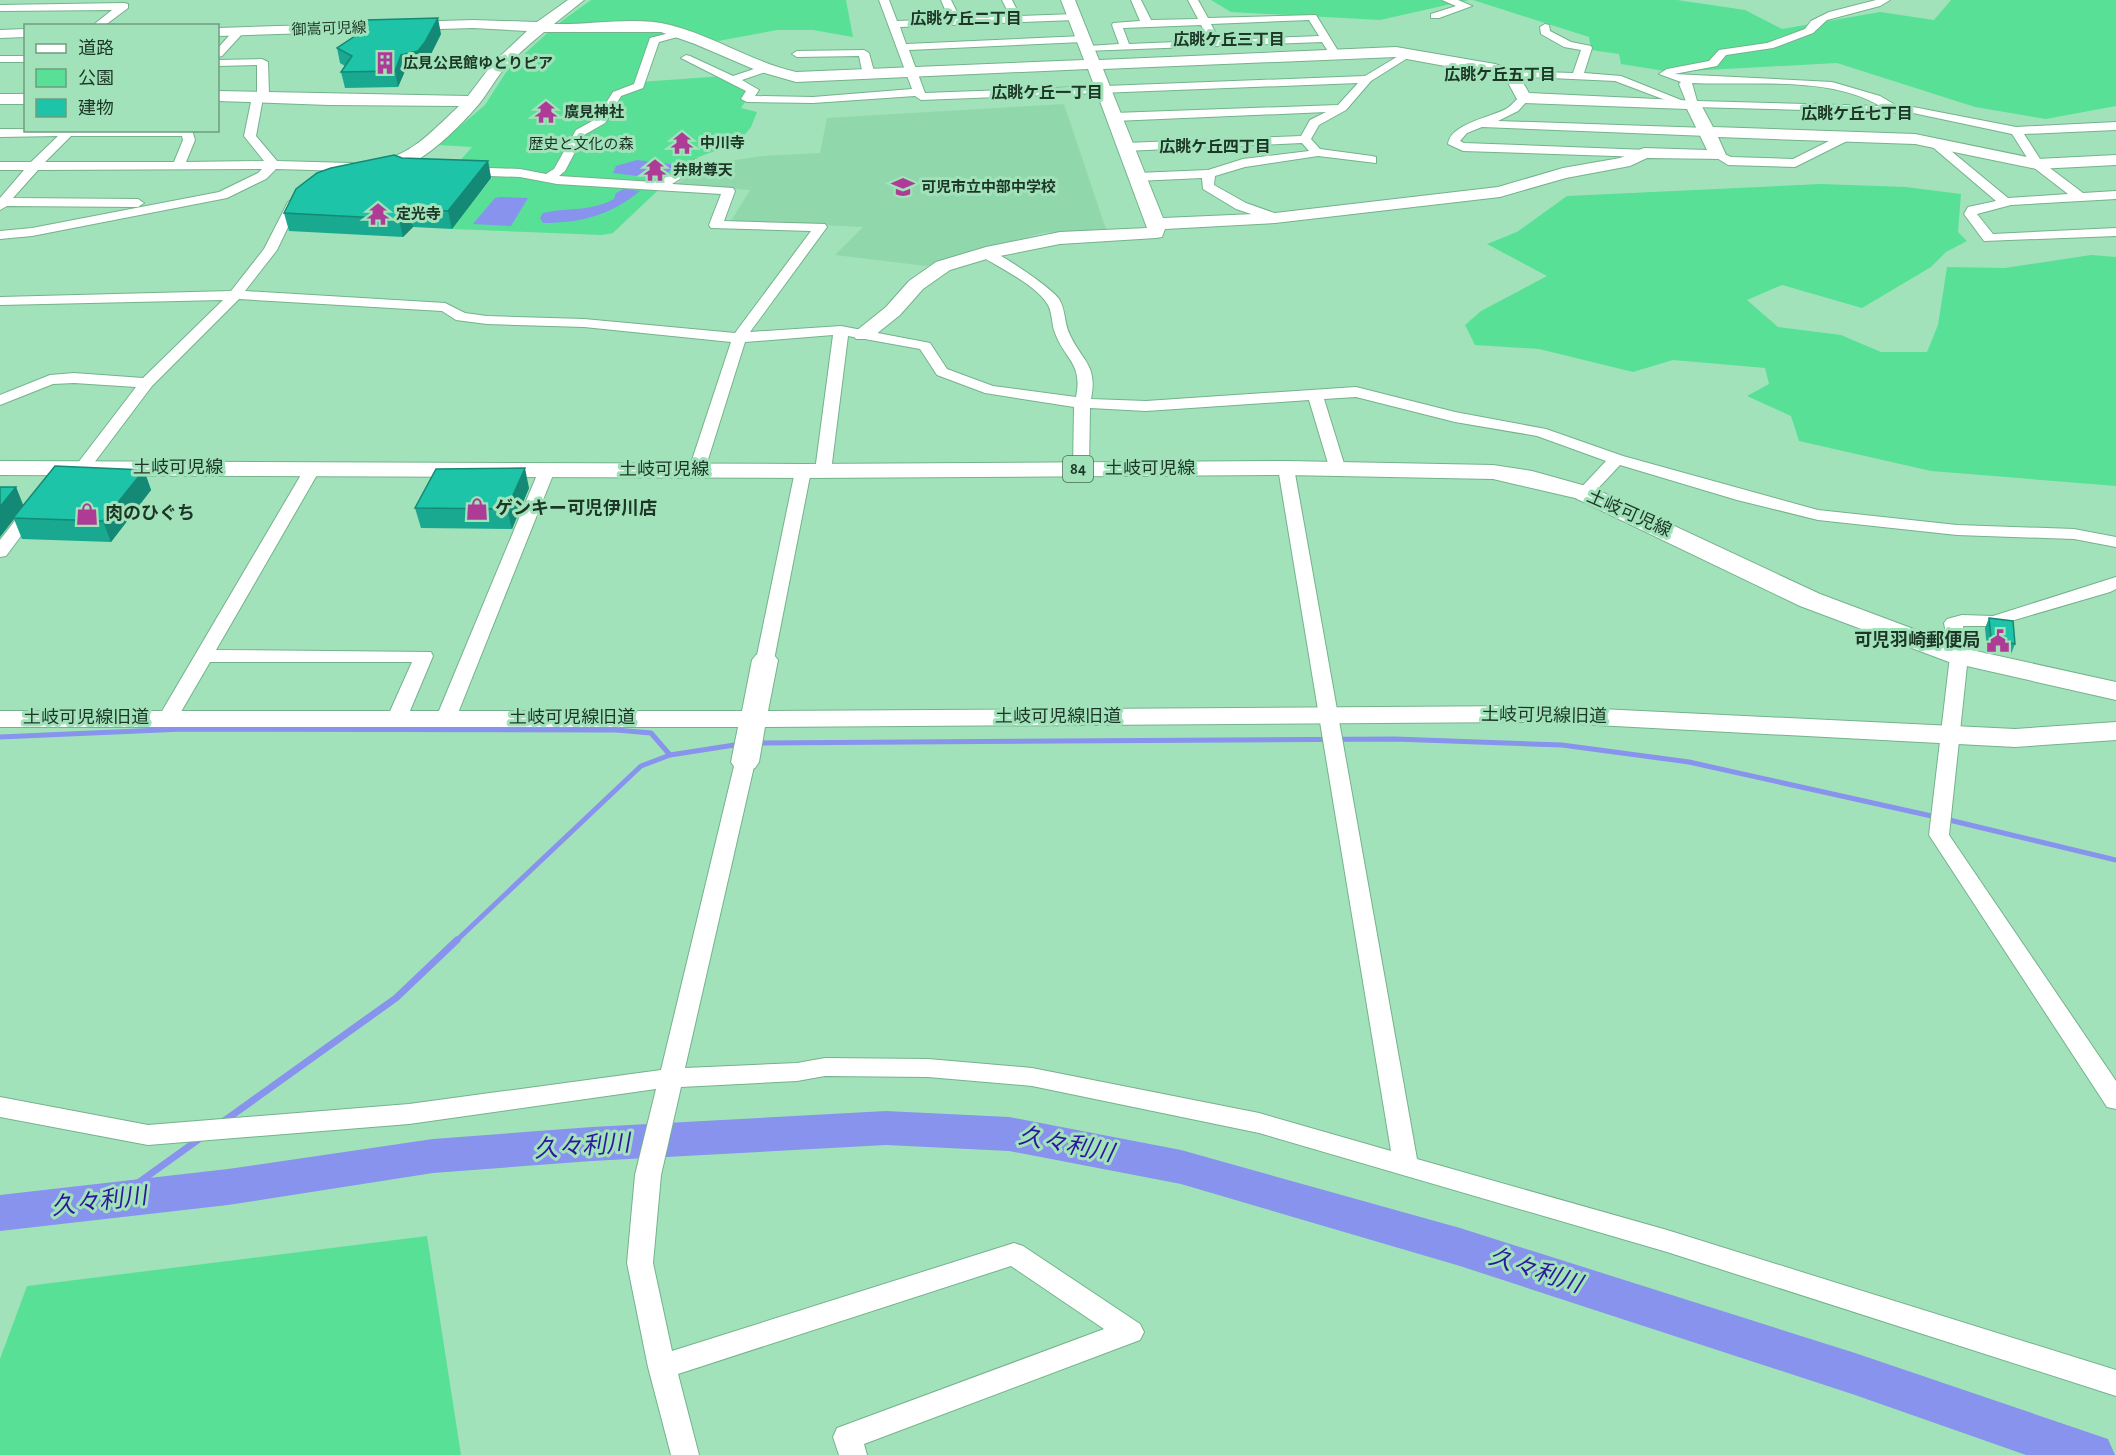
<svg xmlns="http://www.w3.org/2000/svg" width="2116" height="1455" font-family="'Alegreya Sans','Noto Sans JP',sans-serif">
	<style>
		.built { fill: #90d7ab }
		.green { fill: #58e097 }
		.water { fill: #8793ed }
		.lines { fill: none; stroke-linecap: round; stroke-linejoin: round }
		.stream-far1 { stroke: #8793ed; stroke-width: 5 }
		.stream { stroke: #8793ed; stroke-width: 7 }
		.river { fill: #8793ed; fill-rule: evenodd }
		.street-casing { stroke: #74b28c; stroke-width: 2 }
		.secondary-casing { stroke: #74b28c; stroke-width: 2 }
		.primary-casing { stroke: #74b28c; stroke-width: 2 }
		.street { fill: #fff; fill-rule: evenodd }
		.secondary { fill: #fff; fill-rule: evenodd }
		.primary { fill: #fff; fill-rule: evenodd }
		.wall { fill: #19a990 }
		.shaded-wall { fill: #148975 }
		.building { fill: #1dc4a7; stroke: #148975; stroke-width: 1.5 }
		.labels { text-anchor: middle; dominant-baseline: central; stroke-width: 6; stroke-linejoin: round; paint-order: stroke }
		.far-street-label { font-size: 15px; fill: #1d3727; stroke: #a2e2ba }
		.far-poi-label { font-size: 15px; font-weight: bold; fill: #1d3727; stroke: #a2e2ba; text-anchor: start }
		.far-park-label { font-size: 15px; fill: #1b3224; stroke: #a2e2ba }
		.far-neighbourhood-label { font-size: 16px; font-weight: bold; fill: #1d3727; stroke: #a2e2ba }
		.shield { fill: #a2e2ba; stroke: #456a53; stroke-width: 1.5 }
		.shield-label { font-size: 16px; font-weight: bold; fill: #1d3727 }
		.street-label { font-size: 18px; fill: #1d3727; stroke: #a2e2ba }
		.poi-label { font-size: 18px; font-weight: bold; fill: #1d3727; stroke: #a2e2ba; text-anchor: start }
		.near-water-label { font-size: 24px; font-style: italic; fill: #2c179d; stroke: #a2e2ba }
	</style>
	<rect width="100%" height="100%" fill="#a2e2ba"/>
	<polygon class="built" points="1064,104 1106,229 1042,233 926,266 835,255 863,227 731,221 750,190 677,184 702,165 762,156 820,153 827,118"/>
	<g class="green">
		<polygon points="591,0 846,0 853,37 813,30 777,30 707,43 681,33 654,40 640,82 724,76 753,90 741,108 757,112 751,127 739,142 696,158 674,175 613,233 602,235 452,229 498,170 457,164 472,147 438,145 485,105 508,69 555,26"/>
		<polygon points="1211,0 1469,0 1380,20 1231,12"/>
		<polygon points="1473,0 1677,0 1745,10 1782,29 1880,12 1934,20 1951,0 2116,0 2116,106 2046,119 1975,107 1837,63 1671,72 1621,64 1619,54 1591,50 1589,37"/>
		<polygon points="1821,184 1906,187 1961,194 1958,232 1967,241 1946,252 1931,267 1862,308 1782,285 1747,300 1778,327 1841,335 1881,352 1927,352 1938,325 1947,267 2005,268 2091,255 2116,257 2116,486 1931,471 1799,441 1791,416 1747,396 1769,384 1765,368 1673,360 1633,372 1539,349 1475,345 1465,325 1481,311 1547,276 1487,244 1517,232 1567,196"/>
		<polygon points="427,1236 461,1455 0,1455 0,1359 27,1286"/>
	</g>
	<g class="water">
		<polygon points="637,160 678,165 662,177 653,178 613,173 616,166"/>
		<path d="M624,189l16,2c-29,24 -59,32 -97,32l-3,-5 3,-5c25,-6 48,-1 71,-14l2,-6z"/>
		<polygon points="500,197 528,198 511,226 473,224 495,198"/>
	</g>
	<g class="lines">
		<g class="stream-far1">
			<polyline points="0,737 184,729 616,730 651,733 670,755 741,744"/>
			<polyline points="756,743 1395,739 1562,745 1689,762 1936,817"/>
			<polyline points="1945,819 2116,860"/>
			<polyline points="456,941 641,766 670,755"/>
		</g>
		<g class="stream">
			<polyline points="224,1121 396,998 457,940"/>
			<polyline points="117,1198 202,1137"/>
		</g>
		<polygon class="river" points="886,1111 1009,1117 1181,1150 1460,1228 1855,1353 2108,1439 2115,1455 2026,1455 1855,1395 1460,1266 1181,1184 1009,1151 886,1145 592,1161 433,1173 228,1205 0,1231 0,1195 228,1169 433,1139 592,1127"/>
		<g class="street-casing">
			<g id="street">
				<polygon points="879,0 889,0 897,21 949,19 941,0 951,0 960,18 1010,16 1002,0 1012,0 1020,16 1075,14 1080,17 1075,20 900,27 906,44 1083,36 1088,39 1083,42 909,50 925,93 1365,76 1405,52 1409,51 1414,54 1371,81 1346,110 1319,125 1311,139 1320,149 1372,156 1376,157 1376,163 1318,156 1245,167 1215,176 1214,185 1246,203 1280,215 1282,218 1280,221 1275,222 1236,209 1203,189 1202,178 1137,181 1131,177 1137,173 1208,170 1243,159 1309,151 1302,143 1125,151 1119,147 1125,143 1301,136 1310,120 1326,112 1114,121 1108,117 1114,113 1338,105 1358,83 921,100 915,96 813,103 747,102 741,99 746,91 681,58 686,55 690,56 733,76 760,67 768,67 768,71 742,80 759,90 755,96 813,97 912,89"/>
				<path d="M1131,0h10l10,20 47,-1 -10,-19h10l10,18 108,-3 24,39 -5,3 -4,-1 -9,-14 -238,9v-4l4,-1 31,-2 -7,-19 1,-2 27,-2zM1309,20l10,16 -190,8 -6,-16 78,-3 5,9 4,1 5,-3 -4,-8z"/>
				<polygon points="1442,0 1458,0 1472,6 1439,18 1431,18 1431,14 1456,6"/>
				<path d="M1876,0h14l-10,6 -53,14 -14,13 -40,15 -47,7 -9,11 -43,8 158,8 48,14 17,10 16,1 103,20 100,-5v8l-92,4 18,28 41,31 33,-2v8l-105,6 -34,9 16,20 123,-6v8l-132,5 -20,-27 4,-7 28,-6 -67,-57 6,-4 4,1 69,57 60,-4 -35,-27 -21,-33 -99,-21 -220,-6 -6,-3 -8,-20 2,-2 -22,-8 8,-5 42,-8 10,-11 48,-7 38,-14 6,-8 18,-9zM1692,83c58,3 136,-8 188,23l-183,-5z"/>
				<polygon points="124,3 128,4 128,8 104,26 92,26 112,10 0,11 0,5"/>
				<polygon points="1545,24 1549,25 1550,31 1571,42 1591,46 1592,48 1584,73 1621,76 1686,102 1684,104 1676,104 1615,81 1507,76 1507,72 1511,71 1573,73 1581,50 1564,47 1541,34 1540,27"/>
				<polygon points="239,28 244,31 243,33 222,56 218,57 218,48 235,29"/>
				<path d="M681,30l4,1v4l-26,7 -16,46 -22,8 -16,27 -21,12 -19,36 -6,5 94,6 16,-6 27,-17 6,4 -2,3 -28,18 61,4 2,3 -11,30 101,3 2,3 -77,105 91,-6 84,16 5,1 17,26 46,17 83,11c7,-34 -11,-37 -21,-64 -4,-10 -2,-22 -9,-31 -12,-18 -46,-34 -65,-46l-2,-3 7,-4c13,3 66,39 73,50 7,11 5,25 11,36 12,26 28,30 21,64l55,2 210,-14 99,25 91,17 77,27 195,54 139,15 117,4 42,8v10l-42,-8 -117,-4 -139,-15 -81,-20 -117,-35 -30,32 -6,1 -8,-5 30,-32 -69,-25 -82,-14 -99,-25 -32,2 22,71 -2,3 -6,2 -8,-5 -21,-70 -163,11 -56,-3 -1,61 -8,5 -8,-5 1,-62 -89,-14 -48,-18 -17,-26 -72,-13 -17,135 -8,5 -8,-5 18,-136 -88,7 -40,127 -8,5 -8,-5 42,-127 -147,-15 -97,-3 -31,-4 -14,-9 -203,-12 -87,87 -64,85 -6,2 -8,-5 62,-81 -62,-4 -21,1 -53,21v-10l50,-20 24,-2 69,5 80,-78 -223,5v-8l231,-6 33,-42 24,-47 6,-4 6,4 -23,48 -32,41 200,12 20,10 22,3 97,3 151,14 76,-102 -100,-3 -2,-3 12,-31 -164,-10 -37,-7 -56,-2 -6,-4 6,-4 56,2 26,5 8,-5 22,-39 20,-11 17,-27 21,-8 16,-46z"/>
				<polygon points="864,50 869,53 875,75 869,78 863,75 859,56 797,57 792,54 797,51"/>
				<rect x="0" y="56" width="26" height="6"/>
				<path d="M262,59l6,3 1,31 -6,5 -7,38 21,25 74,2 4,1 7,8 -2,3h-8l-4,-4 -72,-2 -10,10 -39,19 -195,38 -32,3v-8l32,-3 187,-36 39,-19 4,-4 -224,1 -25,28 125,1 6,4 -6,4 -131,-1 -7,4v-12l24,-28h-24v-8h31l27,-26 -58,1v-8l192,1 3,10 -9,22 78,-1 -20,-25 8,-39 5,-5v-27l-39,1v-6zM71,136h111l1,4 -9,22h-129z"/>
				<path d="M1524,95l6,3 -12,13 -20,10 210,7 6,4 -6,4 -226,-9 -15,6 -7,8 4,2 184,7v6l-4,1 -181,-6 -15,-7c2,-20 43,-27 58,-35 7,-4 11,-12 18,-14z"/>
				<polygon points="1845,133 1851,137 1849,140 1795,167 1728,165 1712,155 1718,151 1731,157 1793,159"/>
				<polygon points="313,463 321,468 216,650 431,652 433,656 407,718 404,722 390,722 387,718 412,662 210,662 175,722 161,722 158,718 305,468"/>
				<polygon points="1286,463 1294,468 1417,1159 1667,1230 2116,1370 2116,1396 1667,1252 1259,1133 1032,1086 928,1077 825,1076 797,1081 681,1087 661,1175 653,1263 672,1351 1014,1243 1023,1246 1140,1324 1144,1332 1140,1340 864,1444 867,1455 839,1455 833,1437 837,1428 1104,1329 1011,1266 678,1374 699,1455 671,1455 648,1367 627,1263 635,1175 656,1089 409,1124 148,1145 0,1117 0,1097 148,1125 409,1104 661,1070 735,762 738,757 745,756 752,757 755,762 685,1068 797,1063 825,1058 928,1059 1032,1068 1259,1113 1391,1151 1278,468"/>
				<polygon points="547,465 555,470 456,718 453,722 439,722 436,718 539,470"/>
				<polygon points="803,466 811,471 774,660 772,664 758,664 756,660 795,471"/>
				<polygon points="33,504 41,509 6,556 0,557 0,540 27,505"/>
				<polygon points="2116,577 2116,589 2110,592 1994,626 1963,626 1968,656 1949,835 2116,1081 2116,1109 2107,1107 1929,835 1950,656 1944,623 1947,619 1962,615 1993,616"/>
			</g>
		</g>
		<g class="secondary-casing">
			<g id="secondary">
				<path d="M568,0h16l-30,24c37,1 81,-8 116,1 44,11 82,37 126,47l288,-12 -23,-60h14l24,60 297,-13 99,17 21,7 13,22 170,8 14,26 202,7 122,25 79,-4v10l-79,4 -122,-25 -197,-7 8,18 -2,4 -77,-1 -17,8 -64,12 -66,19 -225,26 -110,6 -3,8 -6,1 -96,6 -70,14 -40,12 -27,19 -23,26 -30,24h-14l-3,-4 3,-4 30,-24 23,-26 27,-19 50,-15 74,-15 87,-4 -59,-159 -292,13 -38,-11 -63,-27 -34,-12h-117c-14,12 -29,24 -41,38 -9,11 -15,23 -24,34 -22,26 -73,78 -110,69l-3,-4 3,-4c44,-11 58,-29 90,-59l-130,-1 -111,-4v-10l250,5 25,-33 34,-32 -54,-3 -255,8v-8l255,-8 64,2zM1396,57l109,20 13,24 6,2 163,6 20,41 -63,-2 -24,10 -57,10 -65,19 -223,26 -112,5 -60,-149z"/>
				<polygon points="26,29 26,37 0,38 0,30"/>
				<rect x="0" y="94" width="26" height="10"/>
				<polygon points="765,652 774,655 778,660 768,711 1539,706 2015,729 2116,722 2116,740 2015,747 1539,722 765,727 759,762 755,768 745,771 735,768 731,762 738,727 0,727 0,711 742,711 752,660 756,655"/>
			</g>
		</g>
		<g class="primary-casing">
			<polygon id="primary" points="0,461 803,464 1286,461 1493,465 1532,471 1593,488 1820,594 1967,649 2116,682 2116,700 1949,662 1800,606 1575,498 1493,479 1286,475 803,478 0,475"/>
		</g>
		<use href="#street" class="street"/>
		<use href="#secondary" class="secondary"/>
		<use href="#primary" class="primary"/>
	</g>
	<g class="wall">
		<polygon points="441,34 429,58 421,67 405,71 398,87 345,88 341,72 345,66 340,63 337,48"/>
		<polygon points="402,158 488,161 491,178 452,229 413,227 403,237 289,231 284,213"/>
		<polygon points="144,470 151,490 111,542 22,539 14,519 0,537 0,487 16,487 23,506"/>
		<polygon points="529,488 512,529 421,528 415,508"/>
		<polygon points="1989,618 2015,644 2011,654 1987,649 1985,628"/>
	</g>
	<g class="shaded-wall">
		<polygon points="438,18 441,34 429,58 421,67 405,71 398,87 395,71 401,55"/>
		<polygon points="488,161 491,178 452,229 448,211"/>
		<polygon points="409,209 413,227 403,237 399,219"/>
		<polygon points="525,468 529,488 512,529 507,509"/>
		<polygon points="144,470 151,490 111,542 103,521"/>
		<polygon points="16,487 24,507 13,518 14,519 0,537 0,507"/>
	</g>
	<g class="building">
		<polygon points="438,18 425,42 418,51 401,55 395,71 341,72 352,56 337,48 358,34 366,20"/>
		<polygon points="394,155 402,158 488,161 448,211 409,209 399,219 284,213 296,189 317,173 331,168"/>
		<polygon points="55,466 144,470 103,521 13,518"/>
		<polygon points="525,468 507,509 415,508 436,469"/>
		<polygon points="0,487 16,487 0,507"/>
		<polygon points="1989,618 2013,621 2015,644 1991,638"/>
	</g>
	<defs>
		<g id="building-bare" transform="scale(1.8)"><path d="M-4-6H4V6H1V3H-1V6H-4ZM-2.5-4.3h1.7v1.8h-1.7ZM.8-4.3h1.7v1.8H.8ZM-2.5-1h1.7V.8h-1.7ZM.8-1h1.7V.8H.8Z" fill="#ae3c97" stroke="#a2e2ba" stroke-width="2.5" paint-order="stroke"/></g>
		<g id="temple-bare" transform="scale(1.8)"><path d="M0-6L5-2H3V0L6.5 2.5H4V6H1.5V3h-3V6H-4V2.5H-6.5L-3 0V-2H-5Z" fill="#ae3c97" stroke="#a2e2ba" stroke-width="2.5" paint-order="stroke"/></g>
		<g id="school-bare" transform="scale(1.8)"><path d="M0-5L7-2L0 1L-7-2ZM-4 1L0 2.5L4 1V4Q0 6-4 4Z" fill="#ae3c97" stroke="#a2e2ba" stroke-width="2.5" paint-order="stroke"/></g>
		<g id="shop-bare" transform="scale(1.8)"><path d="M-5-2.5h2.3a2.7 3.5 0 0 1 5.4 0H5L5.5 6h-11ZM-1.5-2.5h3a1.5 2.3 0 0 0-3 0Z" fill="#ae3c97" stroke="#a2e2ba" stroke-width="2.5" paint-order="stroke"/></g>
		<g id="civic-bare" transform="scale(1.8)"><path d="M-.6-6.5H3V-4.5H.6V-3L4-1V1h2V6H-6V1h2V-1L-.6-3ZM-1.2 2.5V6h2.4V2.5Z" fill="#ae3c97" stroke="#a2e2ba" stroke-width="2.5" paint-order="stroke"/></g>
	</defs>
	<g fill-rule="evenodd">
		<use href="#building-bare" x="385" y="63"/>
		<use href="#temple-bare" x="546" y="112"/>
		<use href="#temple-bare" x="682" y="143"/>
		<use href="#temple-bare" x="655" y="170"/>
		<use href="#school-bare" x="903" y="187"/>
		<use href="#temple-bare" x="378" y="214"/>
		<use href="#shop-bare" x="477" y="509"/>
		<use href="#shop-bare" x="87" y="514"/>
		<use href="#civic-bare" x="1998" y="641"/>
	</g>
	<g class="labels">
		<g class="far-street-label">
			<text transform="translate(329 29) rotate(-2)">御嵩可児線</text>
		</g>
		<g class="far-poi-label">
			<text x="403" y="63">広見公民館ゆとりピア</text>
			<text x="564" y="112">廣見神社</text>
			<text x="700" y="143">中川寺</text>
			<text x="673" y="170">弁財尊天</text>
			<text x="921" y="187">可児市立中部中学校</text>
			<text x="396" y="214">定光寺</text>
		</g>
		<g class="far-park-label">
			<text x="581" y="144">歴史と文化の森</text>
		</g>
		<g class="far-neighbourhood-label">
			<text x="966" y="19">広眺ケ丘二丁目</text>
			<text x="1229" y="40">広眺ケ丘三丁目</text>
			<text x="1500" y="75">広眺ケ丘五丁目</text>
			<text x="1047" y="93">広眺ケ丘一丁目</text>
			<text x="1857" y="114">広眺ケ丘七丁目</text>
			<text x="1215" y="147">広眺ケ丘四丁目</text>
		</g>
		<rect class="shield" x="1063" y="456" width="30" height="26" rx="4.5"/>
		<g class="shield-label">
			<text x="1078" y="469">84</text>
		</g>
		<g class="street-label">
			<text x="178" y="468">土岐可児線</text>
			<text x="1150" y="469">土岐可児線</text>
			<text x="664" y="470">土岐可児線</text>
			<text transform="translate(1629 514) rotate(24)">土岐可児線</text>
			<text transform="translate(1544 716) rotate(1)">土岐可児線旧道</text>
			<text x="1058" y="717">土岐可児線旧道</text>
			<text x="86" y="718">土岐可児線旧道</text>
			<text x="572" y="718">土岐可児線旧道</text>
		</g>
		<g class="poi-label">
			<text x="495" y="509">ゲンキー可児伊川店</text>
			<text x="105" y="514">肉のひぐち</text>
			<text x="1980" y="641" text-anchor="end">可児羽崎郵便局</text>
		</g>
		<g class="near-water-label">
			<text transform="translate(1066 1145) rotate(11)">久々利川</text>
			<text transform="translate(582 1147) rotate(-4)">久々利川</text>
			<text transform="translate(99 1202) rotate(-7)">久々利川</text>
			<text transform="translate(1535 1271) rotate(18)">久々利川</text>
		</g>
	</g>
	<rect x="24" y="24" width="195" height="108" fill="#a2e2ba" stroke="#6d9e7f" stroke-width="1.5"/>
	<rect x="36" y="44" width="30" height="9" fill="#ffffff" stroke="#6d9e7f" stroke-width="1.5"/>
	<text x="78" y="54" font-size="18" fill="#1d3727">道路</text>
	<rect x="36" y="69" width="30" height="18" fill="#58e097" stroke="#6d9e7f" stroke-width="1.5"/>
	<text x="78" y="84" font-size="18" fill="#1d3727">公園</text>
	<rect x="36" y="99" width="30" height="18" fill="#1dc4a7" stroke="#6d9e7f" stroke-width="1.5"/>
	<text x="78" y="114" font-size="18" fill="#1d3727">建物</text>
</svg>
